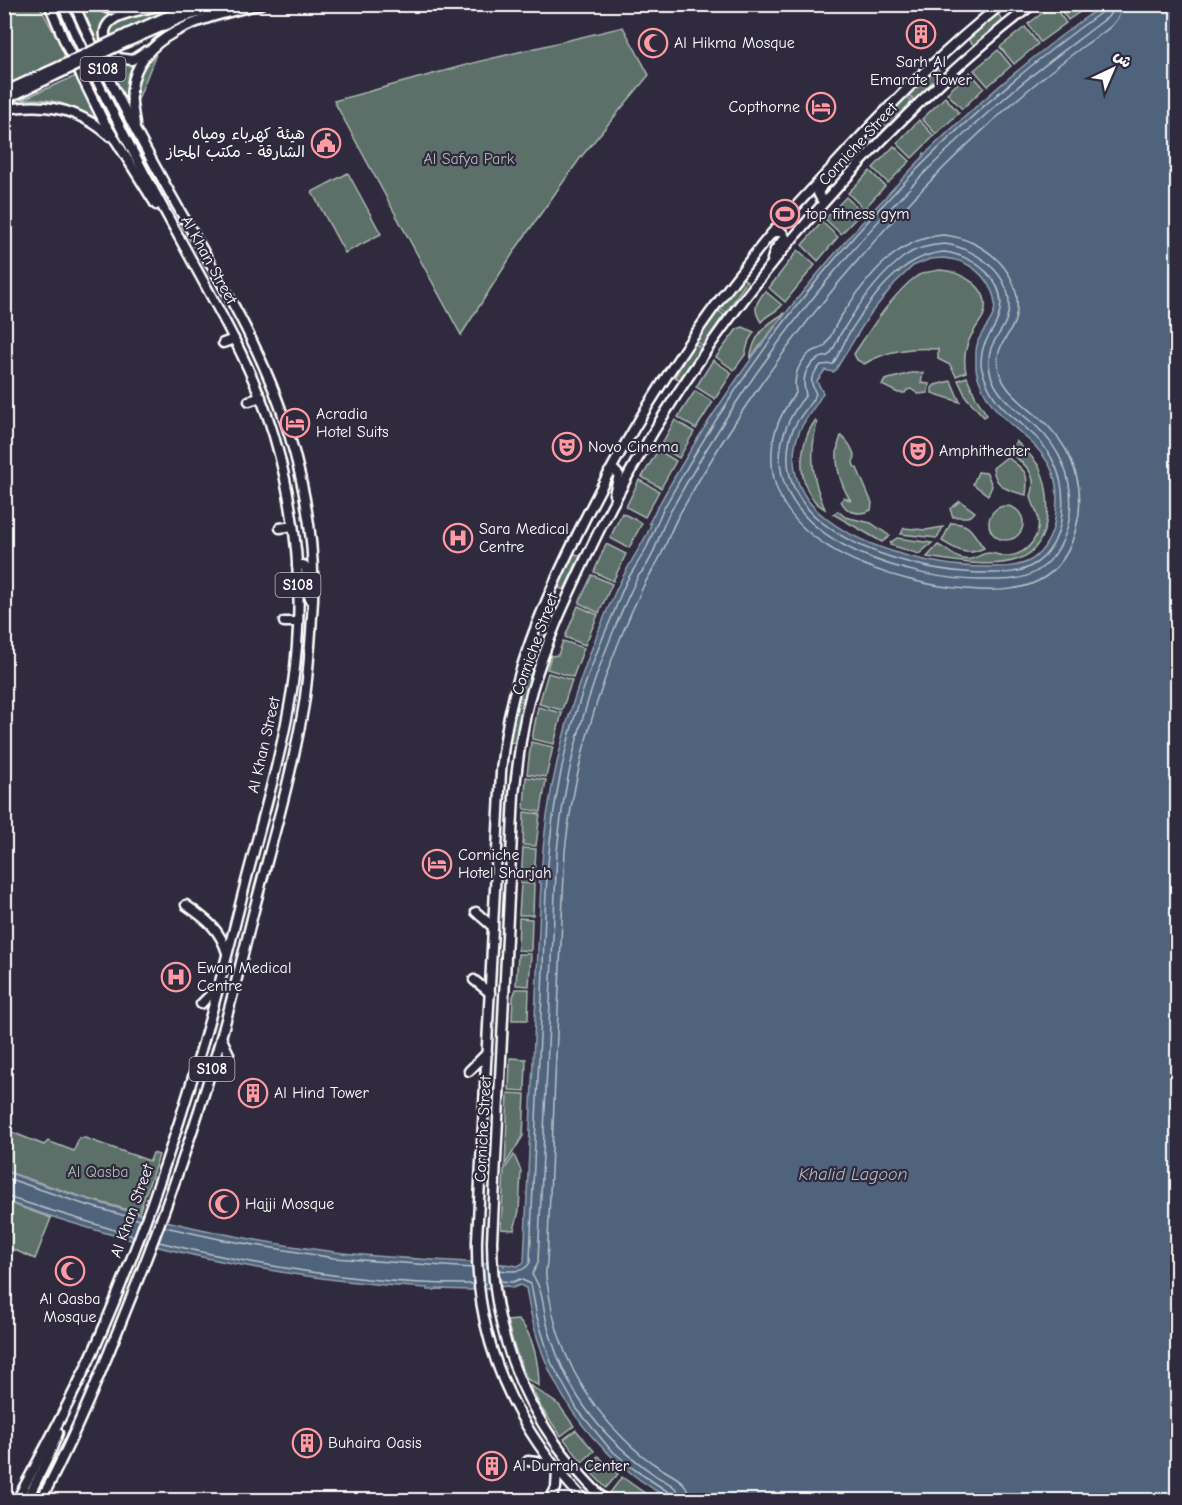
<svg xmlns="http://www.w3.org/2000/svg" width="1182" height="1505" font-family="'Comic Neue','Playpen Sans Arabic',sans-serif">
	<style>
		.green { fill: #5b6f69; stroke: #adb7b4; stroke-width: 1.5 }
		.water { fill: #50637b; stroke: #96a1b0; stroke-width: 1.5; fill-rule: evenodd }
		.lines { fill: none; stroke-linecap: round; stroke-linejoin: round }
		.shore { stroke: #b9c1ca; stroke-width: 1.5 }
		.major-casing { stroke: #fff; stroke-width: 13 }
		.major { stroke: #2f2a3d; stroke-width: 8 }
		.major-bridge-casing { stroke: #fff; stroke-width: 13; stroke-linecap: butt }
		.major-bridge { stroke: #2f2a3d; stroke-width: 8 }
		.labels { text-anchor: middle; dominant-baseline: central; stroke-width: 4.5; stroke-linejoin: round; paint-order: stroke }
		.shield { fill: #2f2a3d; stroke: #c1bfc5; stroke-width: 1.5 }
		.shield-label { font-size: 15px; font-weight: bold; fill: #fff }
		.poi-label { font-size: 16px; fill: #fff; stroke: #2f2a3d; text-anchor: start }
		.street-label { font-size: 16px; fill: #fff; stroke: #2f2a3d }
		.park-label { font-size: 16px; fill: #adb7b4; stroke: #2f2a3d }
		.water-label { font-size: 18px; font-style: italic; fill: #b0b9c4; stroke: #2f2a3d }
	</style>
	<rect width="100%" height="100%" fill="#2f2a3d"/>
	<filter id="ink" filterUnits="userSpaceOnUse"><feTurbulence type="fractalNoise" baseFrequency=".0167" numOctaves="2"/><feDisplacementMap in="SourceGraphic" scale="12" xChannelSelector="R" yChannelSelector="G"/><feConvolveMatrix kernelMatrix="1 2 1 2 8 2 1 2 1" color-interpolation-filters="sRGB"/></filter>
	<g filter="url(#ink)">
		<g class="green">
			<polygon points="4,5 39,5 67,57 5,86"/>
			<path d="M79,5c11,-1 21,8 32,11l-9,11v12l-7,3z"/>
			<polygon points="177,5 177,7 108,37 109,30 117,20"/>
			<polygon points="1053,5 1066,23 1040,42 1028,24"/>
			<polygon points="1057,5 1090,5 1068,20"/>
			<polygon points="998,14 1003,21 974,45 968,39"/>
			<polygon points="623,27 649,75 581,157 517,247 461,335 334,101 477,62"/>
			<polygon points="1025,27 1038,44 1014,64 1000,47"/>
			<polygon points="998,50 1011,66 988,86 974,70"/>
			<path d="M156,54l-19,48c-3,-19 5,-36 19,-48z"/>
			<polygon points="111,57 122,63 134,63 127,79 125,103 104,61"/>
			<polygon points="936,67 942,74 914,100 907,94"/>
			<polygon points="86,71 133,157 129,159 81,73"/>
			<polygon points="970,72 984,88 962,109 947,93"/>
			<path d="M76,76l20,39 -4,2c-23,-13 -46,-21 -72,-17z"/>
			<polygon points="906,96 912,102 884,129 879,124"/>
			<polygon points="945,97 959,113 936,134 922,119"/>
			<polygon points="919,120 934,136 912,158 897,143"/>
			<polygon points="878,126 883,131 856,160 852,156"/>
			<polygon points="894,146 910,161 888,183 873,168"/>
			<polygon points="870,171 885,186 864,209 848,193"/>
			<polygon points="348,173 381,234 345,253 312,192"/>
			<polygon points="846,197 862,212 841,234 825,219"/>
			<polygon points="822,222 838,237 818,261 802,245"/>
			<polygon points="798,250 815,265 785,302 769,288"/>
			<path d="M940,270c21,1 52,18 44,44 -2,6 -7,11 -10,17 -8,12 -11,27 -8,41l-10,4 -6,-11 -12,-6v-10c-27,-2 -50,1 -74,15l-7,-4 -3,-6c15,-23 40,-62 63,-78 7,-4 15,-5 23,-6z"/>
			<polygon points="742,278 747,281 726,313 719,308"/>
			<path d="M765,291l17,14c-6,8 -15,9 -21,17 -9,-13 -5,-19 4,-31z"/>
			<polygon points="718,310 724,315 703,346 696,341"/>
			<path d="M785,313l-35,46c4,-24 14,-34 35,-46z"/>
			<polygon points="743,327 754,332 749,340 745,355 734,370 716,357 737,329"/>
			<polygon points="694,343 701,348 680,380 675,377"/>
			<polygon points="713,360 732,373 715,399 696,387"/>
			<polygon points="911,373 923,373 921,383 929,384 928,393 918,394 911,389 907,390 905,393 898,393 882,385 885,380"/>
			<polygon points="967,377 976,398 987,415 984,417 966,397 958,380"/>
			<polygon points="951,381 960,402 932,393 932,388 935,385"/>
			<polygon points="695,391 713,402 696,429 678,417"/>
			<polygon points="675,420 694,432 679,458 660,447"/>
			<path d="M815,421l2,2c-8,31 -5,57 8,86 -30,-16 -28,-64 -10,-88z"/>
			<path d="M841,436c8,5 11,13 14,21l-2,5 1,4 3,2 15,35 -1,7c-10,6 -25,3 -30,-9l3,-4 7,4c-12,-18 -19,-44 -10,-65z"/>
			<path d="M1016,441c8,8 16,15 22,24 15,27 15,82 -19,94 -26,10 -66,2 -92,-2l11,-12c11,5 20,17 33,14 7,-2 12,-6 18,-6 6,0 11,3 18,3 22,-1 36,-22 30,-43 -2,-6 -5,-10 -6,-17 8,-21 -6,-33 -22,-43z"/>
			<polygon points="658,450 676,461 661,488 642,477"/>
			<path d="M1007,457c18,14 22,14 19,38 -16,-4 -31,-7 -33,-27z"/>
			<polygon points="978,472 987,473 992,486 988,495 973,484"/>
			<polygon points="639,480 659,491 645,517 626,507"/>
			<path d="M960,501l15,11c-6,8 -13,4 -22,5l-3,-8z"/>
			<circle cx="1006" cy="523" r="17"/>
			<polygon points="838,511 845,517 871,523 890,536 882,542 833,514"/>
			<polygon points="622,513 642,523 629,548 610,538"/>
			<path d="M951,523c22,0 21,11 33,25 -18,9 -27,2 -42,-7z"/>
			<polygon points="943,527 937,538 901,534 904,528 926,530"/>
			<polygon points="897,538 932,543 919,554 890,545 890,543"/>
			<polygon points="606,544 626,554 613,581 594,572"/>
			<polygon points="573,553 580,556 564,590 557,587"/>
			<polygon points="592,575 612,584 599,613 579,603"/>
			<polygon points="578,606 598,615 585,645 565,637"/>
			<polygon points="541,624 549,627 535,662 528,659"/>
			<polygon points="563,641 584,648 573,677 547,669 551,656 558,655"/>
			<polygon points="527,662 534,664 524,699 518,697"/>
			<polygon points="548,673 572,680 562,710 539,704"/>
			<polygon points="517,700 524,701 515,743 509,742"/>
			<polygon points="538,707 562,713 554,744 532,739"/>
			<polygon points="531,742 553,747 546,777 527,774"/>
			<polygon points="526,777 546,780 541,812 524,809"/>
			<polygon points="524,812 540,814 536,846 523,845"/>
			<polygon points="523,848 536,849 534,881 521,880"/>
			<polygon points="521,883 534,884 533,915 519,915"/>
			<polygon points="519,918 532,919 531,951 518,950"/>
			<polygon points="518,954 531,954 529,986 516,985"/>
			<polygon points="516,989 529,989 528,1020 512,1020 513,997"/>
			<polygon points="510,1058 526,1059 525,1091 509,1090"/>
			<polygon points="508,1093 525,1094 523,1136 505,1165"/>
			<polygon points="4,1129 44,1145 48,1141 74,1151 79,1138 85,1138 150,1161 153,1153 159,1155 139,1213 85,1198 5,1171"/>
			<polygon points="514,1155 521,1171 519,1211 514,1230 501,1229 504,1170"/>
			<polygon points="4,1201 51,1218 35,1259 7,1247 5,1244"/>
			<path d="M518,1320c16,13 21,47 21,66l-12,-7 -13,-33 -7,-25z"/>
			<polygon points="530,1385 559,1405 574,1426 561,1436 542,1409"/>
			<polygon points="576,1430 594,1451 582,1462 564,1439"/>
			<polygon points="598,1456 618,1474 606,1488 586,1467"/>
			<polygon points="622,1477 646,1494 641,1500 617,1500 609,1494"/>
		</g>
		<path class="water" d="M1103,5h74v1491l-42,4h-464c-83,-48 -131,-117 -145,-212l-6,-3 -7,3 -6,-2 -36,4 -35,-1 -1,1h-8v-2c-145,-8 -285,-39 -422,-87l-1,-30c107,40 218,67 331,81 56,7 112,8 168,12l1,2 1,-2 13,2 6,-4 17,-379 -2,-1v-4l2,-1c5,-101 34,-197 76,-289 10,-20 19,-34 30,-54l4,-10 -2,-1c74,-140 164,-252 274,-366l1,-4 1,1c56,-54 114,-104 178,-149zM944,258c9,1 18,3 26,8 15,9 30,31 23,49 -3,7 -8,13 -12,20 -6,9 -5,19 -5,30 -1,7 3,15 6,22 23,53 87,54 73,131 -2,16 -10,33 -24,42 -12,7 -27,7 -40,7 -55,1 -143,-20 -180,-63 -11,-13 -17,-29 -17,-46 0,-30 16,-41 29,-65l-6,-12 8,-11 8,2 2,-1 33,-54 27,-34 18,-17 17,-7z"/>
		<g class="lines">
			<g class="shore">
				<path d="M943,235c41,3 85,40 72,85 -4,14 -16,23 -17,37 -3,33 31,49 51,70 26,27 37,65 27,101 -5,22 -17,43 -38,53 -21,11 -49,10 -72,8 -68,-5 -190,-41 -194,-125 -2,-27 7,-50 24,-71 -3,-16 2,-30 15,-41 4,-2 10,-3 13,-5 5,-5 11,-22 16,-29 25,-38 54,-79 103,-83z"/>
				<path d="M944,244c35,4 77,37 62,77 -6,15 -18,23 -17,41 0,30 26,46 46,63 25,23 39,54 35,89 -3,22 -13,45 -33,57 -15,10 -35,9 -52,9 -69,1 -202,-35 -205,-120 0,-26 10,-46 26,-65 -4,-14 -3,-27 12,-36 4,-3 9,-1 12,-5 5,-6 8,-17 13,-24 16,-26 37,-56 62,-74 11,-8 25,-11 39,-12z"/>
				<path d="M944,252c29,3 65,29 55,63 -6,22 -18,22 -18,50 1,7 4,14 7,21 9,20 24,30 39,43 26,21 39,51 35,84 -2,21 -11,43 -31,53 -12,7 -26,7 -39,7 -57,1 -146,-20 -185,-65 -13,-15 -20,-33 -19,-54 1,-31 15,-37 28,-60 -7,-15 -6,-16 5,-29l12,-1c6,-9 10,-19 15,-29 22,-35 52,-80 96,-83z"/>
				<polyline points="4,1177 83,1204 140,1220"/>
				<polyline points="4,1196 134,1236"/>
				<polyline points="165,1227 224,1240 334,1258 472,1268"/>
				<path d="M159,1242c102,25 210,43 314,42"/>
				<path d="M499,1270c12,1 25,4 31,-8 3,-89 8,-179 12,-268 3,-73 3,-146 18,-217 11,-57 30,-112 54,-165 5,-13 10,-29 18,-40 5,-8 10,-16 15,-25 6,-13 10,-26 17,-39 106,-195 259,-368 439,-497l2,-7"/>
				<polyline points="500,1281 513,1282 520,1279 531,1284 537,1317 551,1362 577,1409 610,1449 635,1470 670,1493 673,1500"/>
				<path d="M680,1500c0,-4 -1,-8 -5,-12 -6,-6 -16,-9 -23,-15 -22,-16 -43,-34 -60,-56 -20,-26 -34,-55 -43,-86 -6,-18 -5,-42 -17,-56l6,-13 19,-411c9,-97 39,-188 81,-275 16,-15 20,-41 30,-60 24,-44 50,-87 78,-128 76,-110 167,-212 269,-299 30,-25 62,-48 93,-72l4,-6 1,-7"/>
				<path d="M689,1500c0,-6 -1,-12 -6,-17 -6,-6 -15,-10 -23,-15 -13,-8 -25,-18 -36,-29 -40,-39 -67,-90 -75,-145 -2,-16 -5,-16 -2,-31l18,-412c10,-93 38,-180 78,-264 5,-11 13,-21 18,-32 6,-12 10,-26 17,-38 64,-117 144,-222 236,-319 53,-55 109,-108 171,-153 15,-11 36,-20 37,-41"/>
			</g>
			<g class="major-casing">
				<g id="major">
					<polyline points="49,4 67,47 103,120 156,205"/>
					<polyline points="97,4 110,9 128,10"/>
					<polyline points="127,34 168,16 204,4"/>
					<polyline points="129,41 186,16 233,4"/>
					<path d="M146,51l-14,9 -14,-2c-6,-6 -11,-12 -13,-21 -4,-26 40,-25 58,-33"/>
					<polyline points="4,92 52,70"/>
					<polyline points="4,100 54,76"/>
					<path d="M4,110c40,-9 75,-1 106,26"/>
					<path d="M135,125c-1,-12 -5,-24 -3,-37 7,-59 83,-72 129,-84"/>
					<polyline points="824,183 818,193 821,199 825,200"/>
					<polyline points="772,259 775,250 785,237 782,232 774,232"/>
					<polyline points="223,343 234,339"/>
					<polyline points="249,401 261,397"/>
					<polyline points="609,472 615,471 619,475 614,494"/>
					<polyline points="280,528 293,526"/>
					<polyline points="297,566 303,565 306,568 307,592 311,600"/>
					<polyline points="284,622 298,622"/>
					<path d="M186,905c20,14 34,24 41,48"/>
					<polyline points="476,912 493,927"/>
					<polyline points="474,980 490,993"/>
					<polyline points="201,1004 219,986"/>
					<polyline points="221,1037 229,1054"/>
					<polyline points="469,1071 487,1053"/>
					<polyline points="528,1461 552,1464"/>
					<path d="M17,1500c28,-52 56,-103 80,-157 63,-145 108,-297 146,-450 17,-67 38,-134 49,-203 13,-85 6,-172 -18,-254 -20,-67 -56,-127 -89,-188 -44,-80 -87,-160 -123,-244"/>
					<polyline points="27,1500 49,1456 58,1433"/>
					<path d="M41,1500c30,-56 55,-115 79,-175 35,-86 68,-174 94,-264 15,-48 27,-98 39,-147 18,-69 39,-139 51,-210 5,-34 7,-70 9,-104 2,-55 -8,-113 -24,-166 -24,-80 -67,-151 -109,-223 -38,-67 -75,-135 -106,-207"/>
					<polyline points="550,1500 556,1488 557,1470"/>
					<path d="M584,1500c-70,-73 -109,-159 -107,-260l24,-468c7,-86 37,-158 75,-235 51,-106 116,-206 190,-297 26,-31 55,-60 82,-90 49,-52 98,-102 154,-146"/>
					<path d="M605,1500c-73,-70 -113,-157 -113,-259l22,-446c4,-35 8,-70 18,-105 13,-45 33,-88 53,-130 70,-150 163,-278 276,-398 54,-57 109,-110 172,-158"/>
				</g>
			</g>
			<use href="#major" class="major"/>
			<g class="major-bridge-casing">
				<g id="major-bridge">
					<polyline points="52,70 127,34"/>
					<polyline points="54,76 129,41"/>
				</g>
			</g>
			<use href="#major-bridge" class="major-bridge"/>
		</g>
	</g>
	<defs>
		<g id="building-ring" transform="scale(1.5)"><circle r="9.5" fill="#2f2a3d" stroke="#ff9aa2" stroke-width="1.5"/><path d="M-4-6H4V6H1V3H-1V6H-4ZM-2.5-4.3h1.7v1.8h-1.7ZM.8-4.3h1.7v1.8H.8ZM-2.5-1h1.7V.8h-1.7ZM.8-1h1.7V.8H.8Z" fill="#ff9aa2"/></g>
		<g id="mosque-ring" transform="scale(1.5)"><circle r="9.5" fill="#2f2a3d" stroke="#ff9aa2" stroke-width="1.5"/><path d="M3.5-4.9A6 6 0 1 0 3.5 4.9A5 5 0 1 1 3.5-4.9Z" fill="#ff9aa2"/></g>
		<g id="hotel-ring" transform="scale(1.5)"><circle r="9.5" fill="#2f2a3d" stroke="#ff9aa2" stroke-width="1.5"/><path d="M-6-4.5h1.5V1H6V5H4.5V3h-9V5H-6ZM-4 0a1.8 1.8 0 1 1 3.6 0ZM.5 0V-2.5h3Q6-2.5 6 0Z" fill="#ff9aa2"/></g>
		<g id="civic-ring" transform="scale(1.5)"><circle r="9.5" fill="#2f2a3d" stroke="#ff9aa2" stroke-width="1.5"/><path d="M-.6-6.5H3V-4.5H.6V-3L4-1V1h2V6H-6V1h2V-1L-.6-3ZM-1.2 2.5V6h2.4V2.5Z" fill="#ff9aa2"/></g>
		<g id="stadium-ring" transform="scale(1.5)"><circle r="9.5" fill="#2f2a3d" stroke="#ff9aa2" stroke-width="1.5"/><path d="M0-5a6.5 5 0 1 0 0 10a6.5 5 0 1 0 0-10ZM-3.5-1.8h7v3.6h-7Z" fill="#ff9aa2"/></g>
		<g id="theatre-ring" transform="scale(1.5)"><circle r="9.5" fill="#2f2a3d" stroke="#ff9aa2" stroke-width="1.5"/><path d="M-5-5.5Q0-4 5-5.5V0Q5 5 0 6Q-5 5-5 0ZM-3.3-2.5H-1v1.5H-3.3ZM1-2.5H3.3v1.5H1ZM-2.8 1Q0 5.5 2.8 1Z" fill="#ff9aa2"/></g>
		<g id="hospital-ring" transform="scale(1.5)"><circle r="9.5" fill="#2f2a3d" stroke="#ff9aa2" stroke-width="1.5"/><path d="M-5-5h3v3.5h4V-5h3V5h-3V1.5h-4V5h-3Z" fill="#ff9aa2"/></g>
	</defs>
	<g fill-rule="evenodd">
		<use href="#building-ring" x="921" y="34"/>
		<use href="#mosque-ring" x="653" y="43"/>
		<use href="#hotel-ring" x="821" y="107"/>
		<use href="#civic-ring" x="326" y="143"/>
		<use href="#stadium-ring" x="785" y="214"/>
		<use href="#hotel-ring" x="295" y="423"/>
		<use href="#theatre-ring" x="567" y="447"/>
		<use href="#theatre-ring" x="918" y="451"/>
		<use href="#hospital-ring" x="458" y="538"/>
		<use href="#hotel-ring" x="437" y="864"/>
		<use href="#hospital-ring" x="176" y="977"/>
		<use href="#building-ring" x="253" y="1093"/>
		<use href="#mosque-ring" x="224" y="1204"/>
		<use href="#mosque-ring" x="70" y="1271"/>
		<use href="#building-ring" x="307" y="1443"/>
		<use href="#building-ring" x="492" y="1466"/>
	</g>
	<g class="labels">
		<g class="shield">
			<rect x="80.5" y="57" width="45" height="24" rx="4.5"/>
			<rect x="275.5" y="573" width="45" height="24" rx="4.5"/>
			<rect x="189.5" y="1057" width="45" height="24" rx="4.5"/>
		</g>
		<g class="shield-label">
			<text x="103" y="69">S108</text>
			<text x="298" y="585">S108</text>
			<text x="212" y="1069">S108</text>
		</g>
		<g class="poi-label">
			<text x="674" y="43">Al Hikma Mosque</text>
			<text x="921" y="62" text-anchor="middle">Sarh Al<tspan x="921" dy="18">Emarate Tower</tspan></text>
			<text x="800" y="107" text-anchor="end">Copthorne</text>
			<text x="305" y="134" text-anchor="end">هيئة كهرباء ومياه<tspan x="305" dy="18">الشارقة - مكتب المجاز</tspan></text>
			<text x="806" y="214">top fitness gym</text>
			<text x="316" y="414">Acradia<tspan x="316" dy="18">Hotel Suits</tspan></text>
			<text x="588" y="447">Novo Cinema</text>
			<text x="939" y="451">Amphitheater</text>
			<text x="479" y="529">Sara Medical<tspan x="479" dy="18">Centre</tspan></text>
			<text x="458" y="855">Corniche<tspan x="458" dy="18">Hotel Sharjah</tspan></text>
			<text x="197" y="968">Ewan Medical<tspan x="197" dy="18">Centre</tspan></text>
			<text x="274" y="1093">Al Hind Tower</text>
			<text x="245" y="1204">Hajji Mosque</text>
			<text x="70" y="1299" text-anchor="middle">Al Qasba<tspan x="70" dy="18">Mosque</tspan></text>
			<text x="328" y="1443">Buhaira Oasis</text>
			<text x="513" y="1466">Al Durrah Center</text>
		</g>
		<g class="street-label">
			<text transform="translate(858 144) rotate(-47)">Corniche Street</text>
			<text transform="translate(209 260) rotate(61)">Al Khan Street</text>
			<text transform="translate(535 644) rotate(-70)">Corniche Street</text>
			<text transform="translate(264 745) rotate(-77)">Al Khan Street</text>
			<text transform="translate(483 1129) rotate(-87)">Corniche Street</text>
			<text transform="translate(132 1211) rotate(-70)">Al Khan Street</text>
		</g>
		<g class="park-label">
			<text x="469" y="159">Al Safya Park</text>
			<text x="98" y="1172">Al Qasba</text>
		</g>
		<g class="water-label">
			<text x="853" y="1174">Khalid Lagoon</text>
		</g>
	</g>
	<rect width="1182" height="1505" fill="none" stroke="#2f2a3d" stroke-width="24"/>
	<rect x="12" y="12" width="1158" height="1481" fill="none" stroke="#fff" stroke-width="2" filter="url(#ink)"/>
	<g transform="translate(1113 69) rotate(44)" stroke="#2f2a3d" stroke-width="4.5" paint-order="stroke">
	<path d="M0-4.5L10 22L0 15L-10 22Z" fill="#ffffff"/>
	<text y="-9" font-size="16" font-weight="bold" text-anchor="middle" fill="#ffffff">ش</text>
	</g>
</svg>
